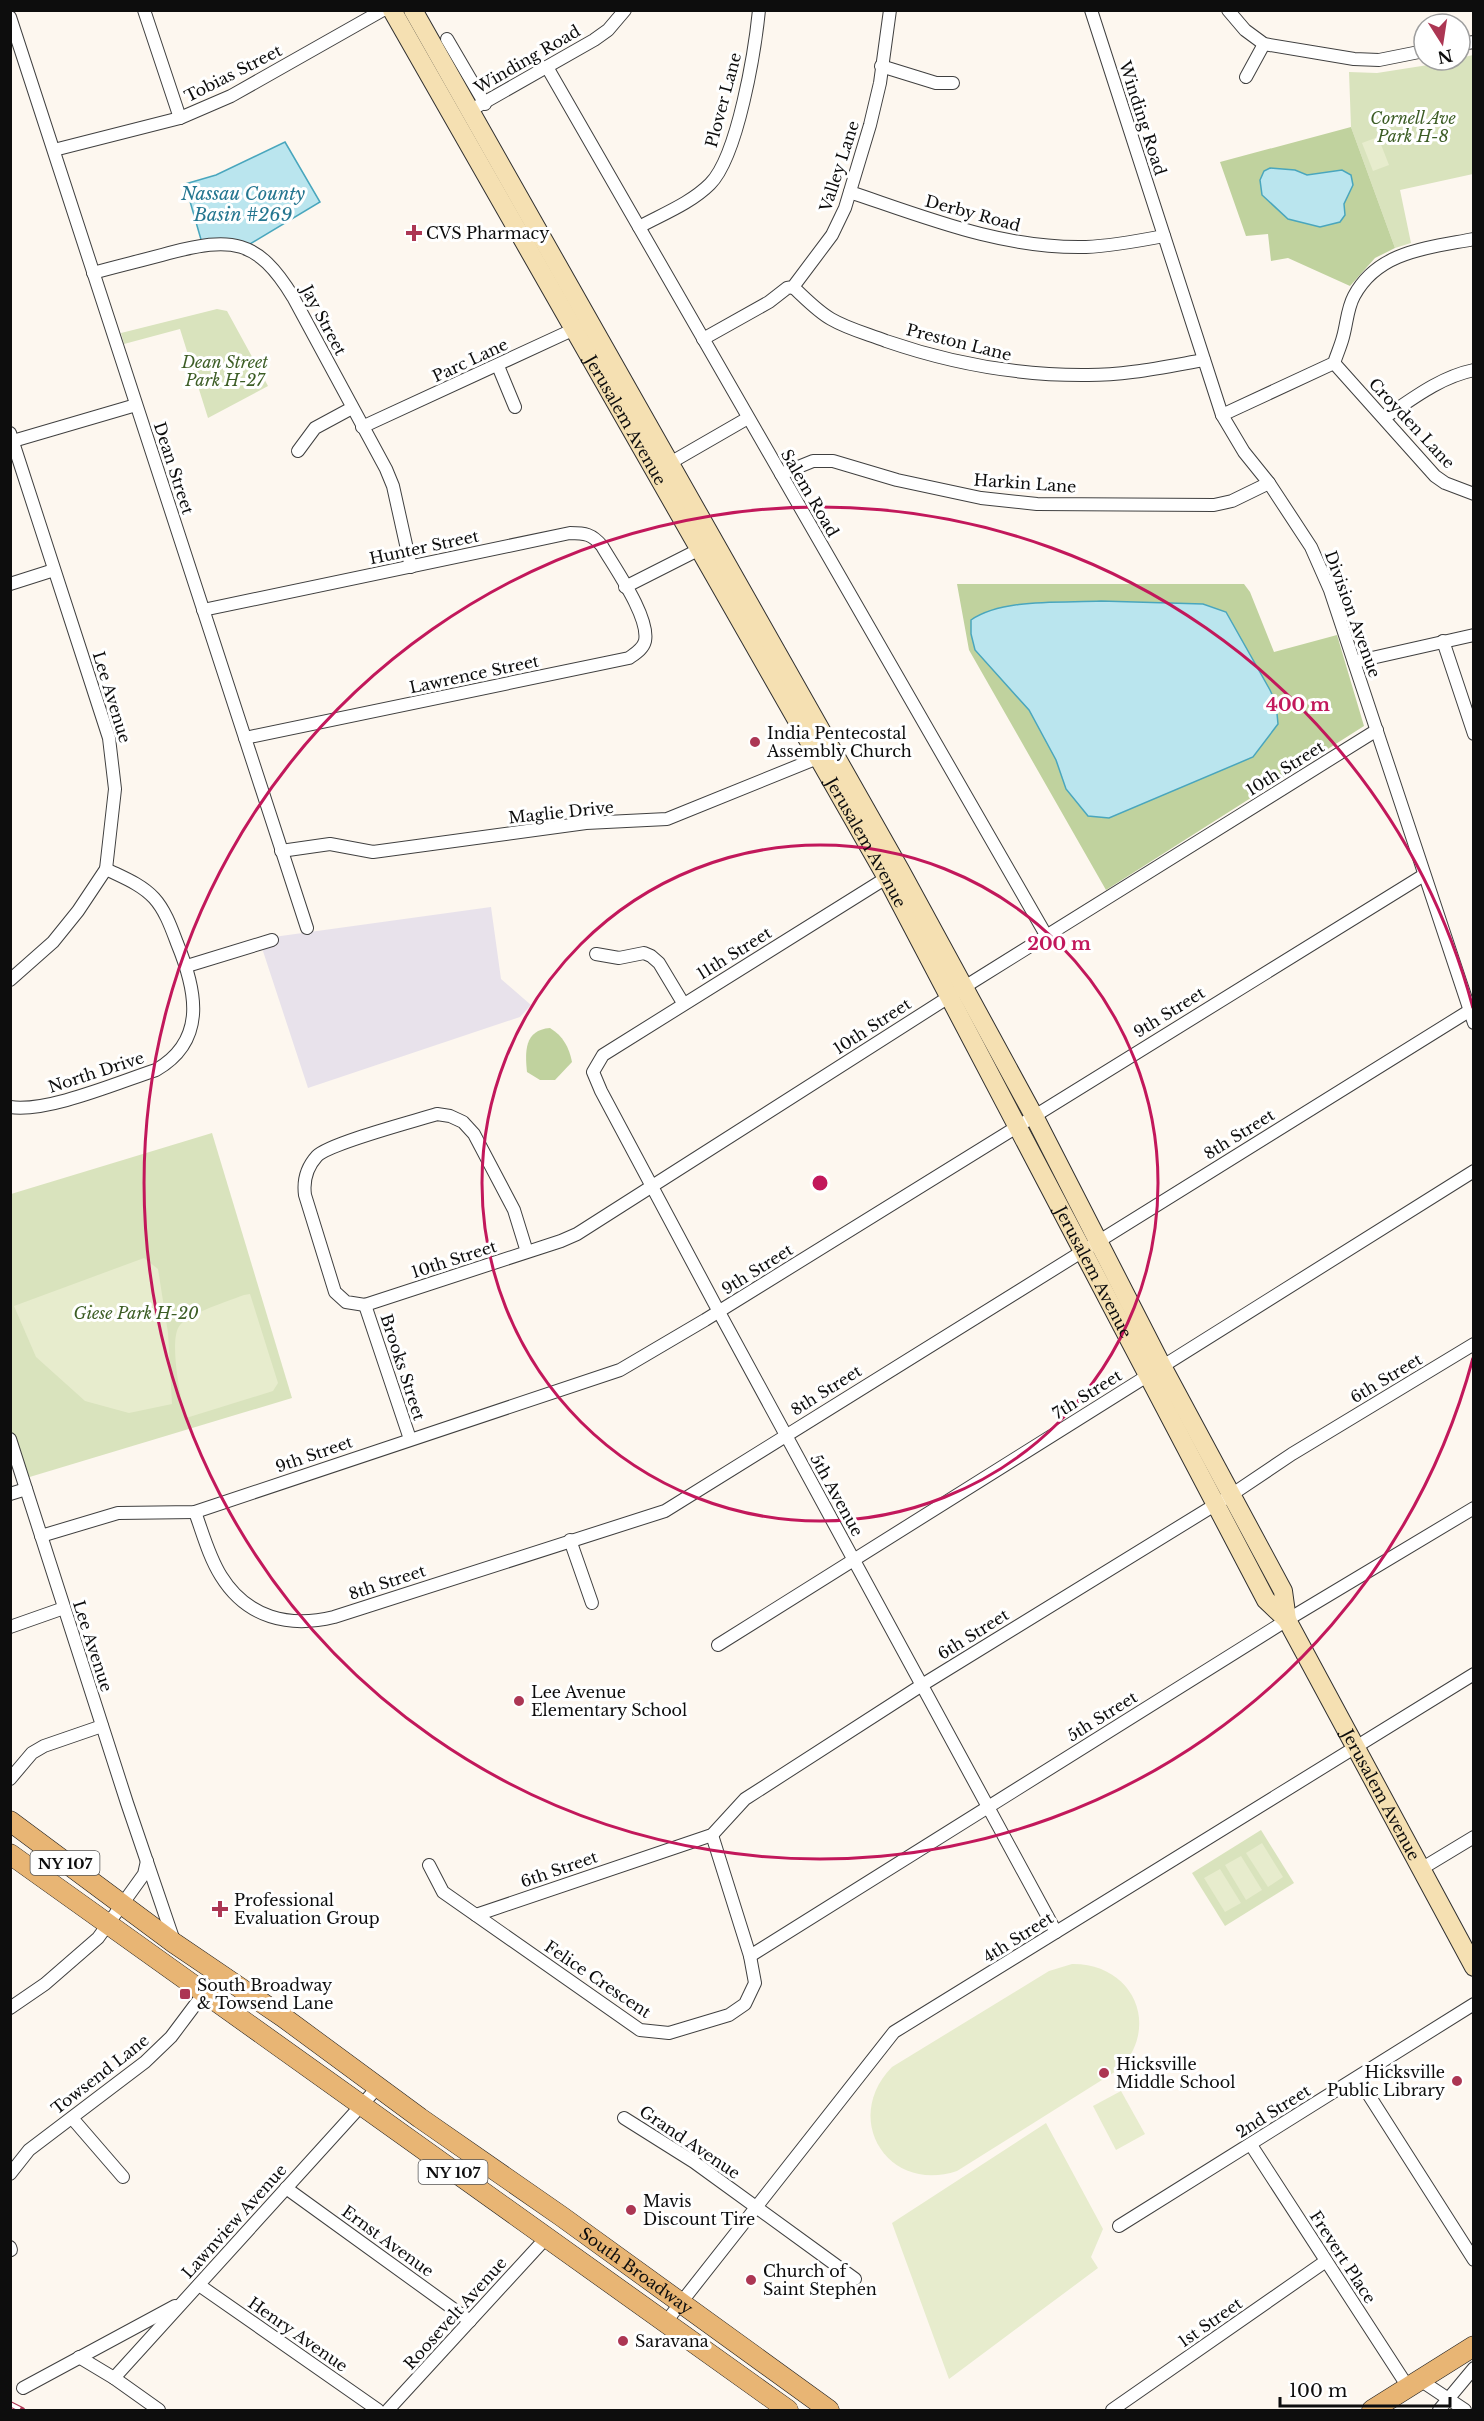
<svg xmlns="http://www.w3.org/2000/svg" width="1484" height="2421" font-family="'Libre Baskerville',serif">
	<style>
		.industrial { fill: #e8e2eb }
		.green { fill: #d9e3bd }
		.forest { fill: #c0d29e }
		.pitch { fill: #e7eccd }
		.water { fill: #bae5ee; stroke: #49a6bd; stroke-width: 1.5 }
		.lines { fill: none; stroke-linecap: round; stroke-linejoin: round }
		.minor-casing { stroke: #404040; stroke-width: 14 }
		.secondary-casing { stroke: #2f2f2f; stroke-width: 20 }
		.primary-casing { stroke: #1e1e1e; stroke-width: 21 }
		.minor { stroke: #fff; stroke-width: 12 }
		.secondary { stroke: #f5e0b2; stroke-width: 18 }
		.primary { stroke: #e8b574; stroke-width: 20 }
		.rail-casing { stroke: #ac3653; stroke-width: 6 }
		.rail { stroke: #fff; stroke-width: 4; stroke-dasharray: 11; stroke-linecap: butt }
		.ring { fill: none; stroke: #c2185b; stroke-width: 3 }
		.poi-dot { fill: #ac3653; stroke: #fff; stroke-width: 2 }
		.labels { text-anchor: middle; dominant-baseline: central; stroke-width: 6; stroke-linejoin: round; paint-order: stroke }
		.shield { fill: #fff; stroke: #565656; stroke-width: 1.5 }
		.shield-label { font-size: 15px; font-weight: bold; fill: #0d0d0d }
		.street-label { font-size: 16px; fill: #0d0d0d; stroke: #fff }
		.park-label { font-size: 16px; font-style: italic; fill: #3c5d25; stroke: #fff }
		.poi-label { font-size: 16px; fill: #0d0d0d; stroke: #fff; text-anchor: start }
		.water-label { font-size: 18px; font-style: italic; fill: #257690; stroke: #fff }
		.centre { fill: #c2185b; stroke: #fff; stroke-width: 3 }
		.ring-label { font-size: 18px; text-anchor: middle; font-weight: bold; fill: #c2185b; stroke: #fff; stroke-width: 6; stroke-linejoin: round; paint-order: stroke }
	</style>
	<rect width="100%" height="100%" fill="#fdf7ef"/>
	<polygon class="industrial" points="491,907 501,979 531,1005 520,1017 308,1088 259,939"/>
	<g class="green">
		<polygon points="1473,55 1473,174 1400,190 1411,243 1395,248 1351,127 1349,72 1377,73 1460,60 1460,58"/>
		<polygon points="217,309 227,311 268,386 208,418 180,329 124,344 121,333"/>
		<polygon points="212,1133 292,1398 23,1479 11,1438 11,1194"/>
		<polygon points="1261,1830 1294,1883 1225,1926 1192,1873"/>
	</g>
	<g class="forest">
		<polygon points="1351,127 1395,248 1375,258 1350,286 1288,258 1271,261 1268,234 1246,236 1220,162"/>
		<polygon points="957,584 1244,584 1250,592 1274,652 1337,635 1364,726 1106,890 969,650"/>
		<path d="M550,1028c13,8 19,19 22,34l-17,18h-15l-13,-8c-2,-20 -3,-42 23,-44z"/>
	</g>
	<g class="pitch">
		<polygon points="1378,137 1389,165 1373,171 1362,143"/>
		<polygon points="144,1258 158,1269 168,1333 172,1404 129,1413 85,1401 36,1357 14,1306"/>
		<path d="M250,1294l28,89 -5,8 -87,27c-5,-16 -18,-80 -6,-93 12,-13 46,-23 64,-30z"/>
		<polygon points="1262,1843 1283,1877 1268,1887 1246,1853"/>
		<polygon points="1241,1856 1262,1890 1246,1900 1225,1865"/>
		<polygon points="1220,1869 1241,1903 1225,1912 1204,1878"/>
		<path d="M1072,1964c59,-1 89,59 49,104l-164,103c-69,23 -116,-52 -65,-104l157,-96z"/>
		<polygon points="1121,2091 1145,2134 1116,2150 1093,2106"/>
		<polygon points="1046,2123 1103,2229 1091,2257 1098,2268 949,2379 892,2223"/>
	</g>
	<g class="water">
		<polygon points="285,142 320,202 245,247 202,243 185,184 216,175"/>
		<polygon points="1270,168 1295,170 1307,175 1342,170 1351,175 1353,185 1344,204 1345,215 1340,222 1320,227 1288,219 1262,195 1260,180 1264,171"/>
		<path d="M1101,601l102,3 23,8 44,78 6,13 2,21 -25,33 -144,61 -21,-2 -22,-27 -10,-29 -27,-50 -54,-60 -4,-16v-14c32,-22 92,-17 130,-19z"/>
	</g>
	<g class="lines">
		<g class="minor-casing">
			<g id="minor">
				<polyline points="144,10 180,118"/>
				<polyline points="1091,10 1222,415 1244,452 1269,483 1311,547 1330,590 1474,1023"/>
				<polyline points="1228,10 1245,30 1264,44 1354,59 1379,60 1424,51"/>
				<polyline points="10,17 307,928"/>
				<polyline points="447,39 485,104"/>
				<polyline points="1460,44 1474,42"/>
				<polyline points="881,66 936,83 953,83"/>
				<polyline points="547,67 1046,935"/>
				<polyline points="1246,77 1264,44"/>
				<polyline points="471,110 594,40 608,30 625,10"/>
				<polyline points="54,150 180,118 231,96 383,10"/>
				<path d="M850,192c77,26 153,57 236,55 26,-1 52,-6 78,-11"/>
				<path d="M639,227c24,-13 52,-24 71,-43 28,-28 45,-134 49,-174"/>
				<path d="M93,273c25,-7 51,-13 76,-20 62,-16 88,-15 124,44l93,172 7,17 18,81"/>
				<path d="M793,287c12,11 24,24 38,32 17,10 37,15 55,22 64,22 128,34 196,34 41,1 82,-8 122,-15"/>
				<polyline points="703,339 769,302 787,288 793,287 832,235 845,208 870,125 880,83 890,10"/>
				<polyline points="1334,363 1435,476 1445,483 1474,494"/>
				<polyline points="498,366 515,407"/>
				<path d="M1222,415l112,-52c3,-9 7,-18 9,-26 4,-14 4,-28 11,-41 24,-45 74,-48 120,-57"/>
				<path d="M1384,418c28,-19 56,-41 90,-48"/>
				<polyline points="362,427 581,326"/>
				<polyline points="10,433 109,738 115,789 106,869 78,911 53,942 10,980"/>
				<polyline points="13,441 136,405"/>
				<polyline points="298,451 315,428 352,408"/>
				<polyline points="663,467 748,418"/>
				<polyline points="781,474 813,461 833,461 897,480 981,498 1037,504 1214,505 1232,501 1269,483"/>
				<polyline points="10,584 54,570"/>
				<polyline points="625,587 704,547"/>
				<path d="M203,610l367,-77c15,0 22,1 32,13 12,21 48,71 43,95 -2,8 -9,12 -16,17l-384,80"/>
				<polyline points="1443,641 1474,734"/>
				<polyline points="1354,662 1474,635"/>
				<polyline points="281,851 330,844 373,852 586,823 667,819 825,755"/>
				<polyline points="891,875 603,1055 593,1072 601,1091 719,1312 1056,1932"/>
				<polyline points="596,954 619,958 644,953 651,956 659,963 683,1003"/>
				<polyline points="187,966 272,940"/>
				<path d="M10,1107c37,6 109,-25 146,-37 52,-30 40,-81 21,-127 -6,-16 -12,-33 -23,-45 -13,-14 -32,-21 -48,-29"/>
				<path d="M527,1252l-13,-42 -40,-76 -11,-12 -13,-6 -13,-2c-22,7 -107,29 -120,42 -10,11 -14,24 -12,39l30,97 11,10 19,3 196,-64 16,-7 397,-253 403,-251"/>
				<polyline points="365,1305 410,1439"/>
				<polyline points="10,1439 127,1803 174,1941"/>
				<polyline points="10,1494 26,1489"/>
				<path d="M195,1512c8,22 14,45 26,64 26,42 68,52 113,41l331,-106 804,-500"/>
				<polyline points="41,1536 118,1513 195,1512 620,1370 705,1320 1424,875"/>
				<polyline points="570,1540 592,1603"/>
				<polyline points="10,1627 64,1608"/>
				<polyline points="718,1645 1474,1171"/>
				<polyline points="10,1779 32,1753 44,1746 102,1726"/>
				<polyline points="429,1865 443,1892 640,2030 669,2033 729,2015 745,2004 755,1983 750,1956 712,1835"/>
				<polyline points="1421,1869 1474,1837"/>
				<polyline points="476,1915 712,1835 745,1799 922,1685 1231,1495 1292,1454 1474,1344"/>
				<polyline points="750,1956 1287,1620 1474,1508"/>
				<polyline points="10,2008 45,1984 98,1938 144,1874 147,1861"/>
				<polyline points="1358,2078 1474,2260"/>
				<polyline points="72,2118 123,2177"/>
				<polyline points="624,2118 694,2162 855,2279"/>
				<polyline points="1251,2145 1408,2387"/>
				<polyline points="10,2174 29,2150 145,2062 171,2037 204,1993"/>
				<polyline points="286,2188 470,2321"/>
				<polyline points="1119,2226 1474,2004"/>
				<polyline points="10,2247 11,2250"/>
				<polyline points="199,2285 378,2410"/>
				<polyline points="665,2323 894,2032 1474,1674"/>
				<polyline points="79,2357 114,2378 159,2410"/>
				<polyline points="114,2378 378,2087"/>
				<polyline points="1420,2380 1465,2410"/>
				<polyline points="23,2388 175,2306"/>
				<polyline points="388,2410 546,2238"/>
				<polyline points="1112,2410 1326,2261"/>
				<polyline points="1439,2410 1474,2368"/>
			</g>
		</g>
		<g class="secondary-casing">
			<g id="secondary">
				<path id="s1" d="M392,10l495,868 379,722 21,20 187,347"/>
				<polyline points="413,10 900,870 1034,1116 1162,1366 1283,1591 1287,1620"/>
			</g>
		</g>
		<g class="primary-casing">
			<g id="primary">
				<path id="s2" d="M10,1821l164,122 109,74 137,101 141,98 268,194"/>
				<polyline points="10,1854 788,2410"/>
				<polyline points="1372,2410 1474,2346"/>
			</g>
		</g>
		<use href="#minor" class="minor"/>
		<use href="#secondary" class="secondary"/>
		<use href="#primary" class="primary"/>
		<g class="rail-casing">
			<polyline id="rail" points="10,2404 22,2410"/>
		</g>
		<use href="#rail" class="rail"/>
	</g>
	<g class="ring">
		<circle cx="820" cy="1183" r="338"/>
		<path d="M1473 1358A676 676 0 1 1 1473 1008"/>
	</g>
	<g class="poi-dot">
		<path d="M411 224h6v6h6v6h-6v6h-6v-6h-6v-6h6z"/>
		<circle cx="755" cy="742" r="6"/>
		<circle cx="519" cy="1701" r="6"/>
		<path d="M217 1900h6v6h6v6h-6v6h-6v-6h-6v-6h6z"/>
		<rect x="179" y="1988" width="12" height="12" rx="3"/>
		<circle cx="1104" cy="2073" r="6"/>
		<circle cx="1457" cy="2081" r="6"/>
		<circle cx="631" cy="2210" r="6"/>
		<circle cx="751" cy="2280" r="6"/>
		<circle cx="623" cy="2341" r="6"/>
	</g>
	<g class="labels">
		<g class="shield">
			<rect x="30.5" y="1851" width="69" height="24" rx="4.5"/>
			<rect x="418.5" y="2160" width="69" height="24" rx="4.5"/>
		</g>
		<g class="shield-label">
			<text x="65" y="1863">NY 107</text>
			<text x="453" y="2172">NY 107</text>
		</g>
		<g class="street-label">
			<text transform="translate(527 59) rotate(-30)">Winding Road</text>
			<text transform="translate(233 73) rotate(-27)">Tobias Street</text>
			<text transform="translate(723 100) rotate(-75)">Plover Lane</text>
			<text transform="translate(1143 118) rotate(72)">Winding Road</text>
			<text transform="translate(839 166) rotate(-72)">Valley Lane</text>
			<text transform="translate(973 213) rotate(15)">Derby Road</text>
			<text transform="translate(324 320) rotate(62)">Jay Street</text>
			<text transform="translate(959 342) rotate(14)">Preston Lane</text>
			<text transform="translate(470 360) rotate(-25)">Parc Lane</text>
			<text stroke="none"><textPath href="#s1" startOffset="472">Jerusalem Avenue</textPath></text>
			<text transform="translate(1412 423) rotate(47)">Croyden Lane</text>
			<text transform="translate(174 468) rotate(72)">Dean Street</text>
			<text transform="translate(1025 483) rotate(4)">Harkin Lane</text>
			<text transform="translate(810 493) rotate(60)">Salem Road</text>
			<text transform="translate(424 547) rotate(-12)">Hunter Street</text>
			<text transform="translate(1353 614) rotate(70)">Division Avenue</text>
			<text transform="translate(474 674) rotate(-12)">Lawrence Street</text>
			<text transform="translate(112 697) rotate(73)">Lee Avenue</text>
			<text transform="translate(1285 768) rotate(-32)">10th Street</text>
			<text transform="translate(561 812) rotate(-6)">Maglie Drive</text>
			<text stroke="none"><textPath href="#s1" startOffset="958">Jerusalem Avenue</textPath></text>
			<text transform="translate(734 953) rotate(-32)">11th Street</text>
			<text transform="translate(1169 1012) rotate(-32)">9th Street</text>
			<text transform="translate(872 1026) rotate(-33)">10th Street</text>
			<text transform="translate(96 1072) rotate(-18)">North Drive</text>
			<text transform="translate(1239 1134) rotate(-32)">8th Street</text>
			<text transform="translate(454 1259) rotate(-18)">10th Street</text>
			<text transform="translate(757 1269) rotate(-32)">9th Street</text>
			<text stroke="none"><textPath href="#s1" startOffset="1444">Jerusalem Avenue</textPath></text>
			<text transform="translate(403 1367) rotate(72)">Brooks Street</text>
			<text transform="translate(1386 1378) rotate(-31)">6th Street</text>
			<text transform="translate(826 1390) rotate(-32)">8th Street</text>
			<text transform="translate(1087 1394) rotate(-32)">7th Street</text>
			<text transform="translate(314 1454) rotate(-19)">9th Street</text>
			<text transform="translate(837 1495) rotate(61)">5th Avenue</text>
			<text transform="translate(387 1582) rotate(-18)">8th Street</text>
			<text transform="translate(973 1634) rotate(-32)">6th Street</text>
			<text transform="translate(93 1646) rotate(72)">Lee Avenue</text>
			<text transform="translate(1102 1716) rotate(-32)">5th Street</text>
			<text stroke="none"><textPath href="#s1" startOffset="2042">Jerusalem Avenue</textPath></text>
			<text transform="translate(559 1869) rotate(-19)">6th Street</text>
			<text transform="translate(1018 1937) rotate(-32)">4th Street</text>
			<text transform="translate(598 1979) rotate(34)">Felice Crescent</text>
			<text transform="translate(100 2074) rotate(-38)">Towsend Lane</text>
			<text transform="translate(1273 2111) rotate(-32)">2nd Street</text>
			<text transform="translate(690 2142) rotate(34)">Grand Avenue</text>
			<text transform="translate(234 2221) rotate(-48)">Lawnview Avenue</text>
			<text transform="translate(388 2241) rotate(36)">Ernst Avenue</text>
			<text transform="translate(1343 2257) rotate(57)">Frevert Place</text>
			<text stroke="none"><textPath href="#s2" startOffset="771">South Broadway</textPath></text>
			<text transform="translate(455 2313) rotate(-48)">Roosevelt Avenue</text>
			<text transform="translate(1210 2322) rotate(-35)">1st Street</text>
			<text transform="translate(298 2334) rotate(35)">Henry Avenue</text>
		</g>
		<g class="park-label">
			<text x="1413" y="118">Cornell Ave<tspan x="1413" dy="18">Park H-8</tspan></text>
			<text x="225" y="362">Dean Street<tspan x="225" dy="18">Park H-27</tspan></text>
			<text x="136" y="1313">Giese Park H-20</text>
		</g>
		<g class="poi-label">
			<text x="426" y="233">CVS Pharmacy</text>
			<text x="767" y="733">India Pentecostal<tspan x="767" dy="18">Assembly Church</tspan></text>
			<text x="531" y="1692">Lee Avenue<tspan x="531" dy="18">Elementary School</tspan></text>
			<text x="234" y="1900">Professional<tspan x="234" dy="18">Evaluation Group</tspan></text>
			<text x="197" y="1985">South Broadway<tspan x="197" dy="18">&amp; Towsend Lane</tspan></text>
			<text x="1116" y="2064">Hicksville<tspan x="1116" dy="18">Middle School</tspan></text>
			<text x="1445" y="2072" text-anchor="end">Hicksville<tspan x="1445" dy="18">Public Library</tspan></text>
			<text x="643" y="2201">Mavis<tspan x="643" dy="18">Discount Tire</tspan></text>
			<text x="763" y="2271">Church of<tspan x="763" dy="18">Saint Stephen</tspan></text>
			<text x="635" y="2341">Saravana</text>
		</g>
		<g class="water-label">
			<text x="243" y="194">Nassau County<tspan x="243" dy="21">Basin #269</tspan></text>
		</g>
	</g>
	<circle cx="820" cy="1183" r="9" class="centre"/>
	<g class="ring-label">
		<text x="1298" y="711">400 m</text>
		<text x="1059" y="950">200 m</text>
	</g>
	<rect width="1484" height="2421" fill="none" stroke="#0d0d0d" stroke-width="24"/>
	<g transform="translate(1442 42) rotate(168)"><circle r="28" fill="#ffffff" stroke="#9e9e9e" stroke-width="1.5"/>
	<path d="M0-4.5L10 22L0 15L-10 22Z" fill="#ac3653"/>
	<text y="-9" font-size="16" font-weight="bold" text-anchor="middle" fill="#0d0d0d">N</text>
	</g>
	<path d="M1280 2397v9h170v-9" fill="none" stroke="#0d0d0d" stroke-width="3"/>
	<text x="1289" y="2397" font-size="18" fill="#0d0d0d" stroke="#ffffff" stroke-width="4.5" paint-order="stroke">100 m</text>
</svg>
